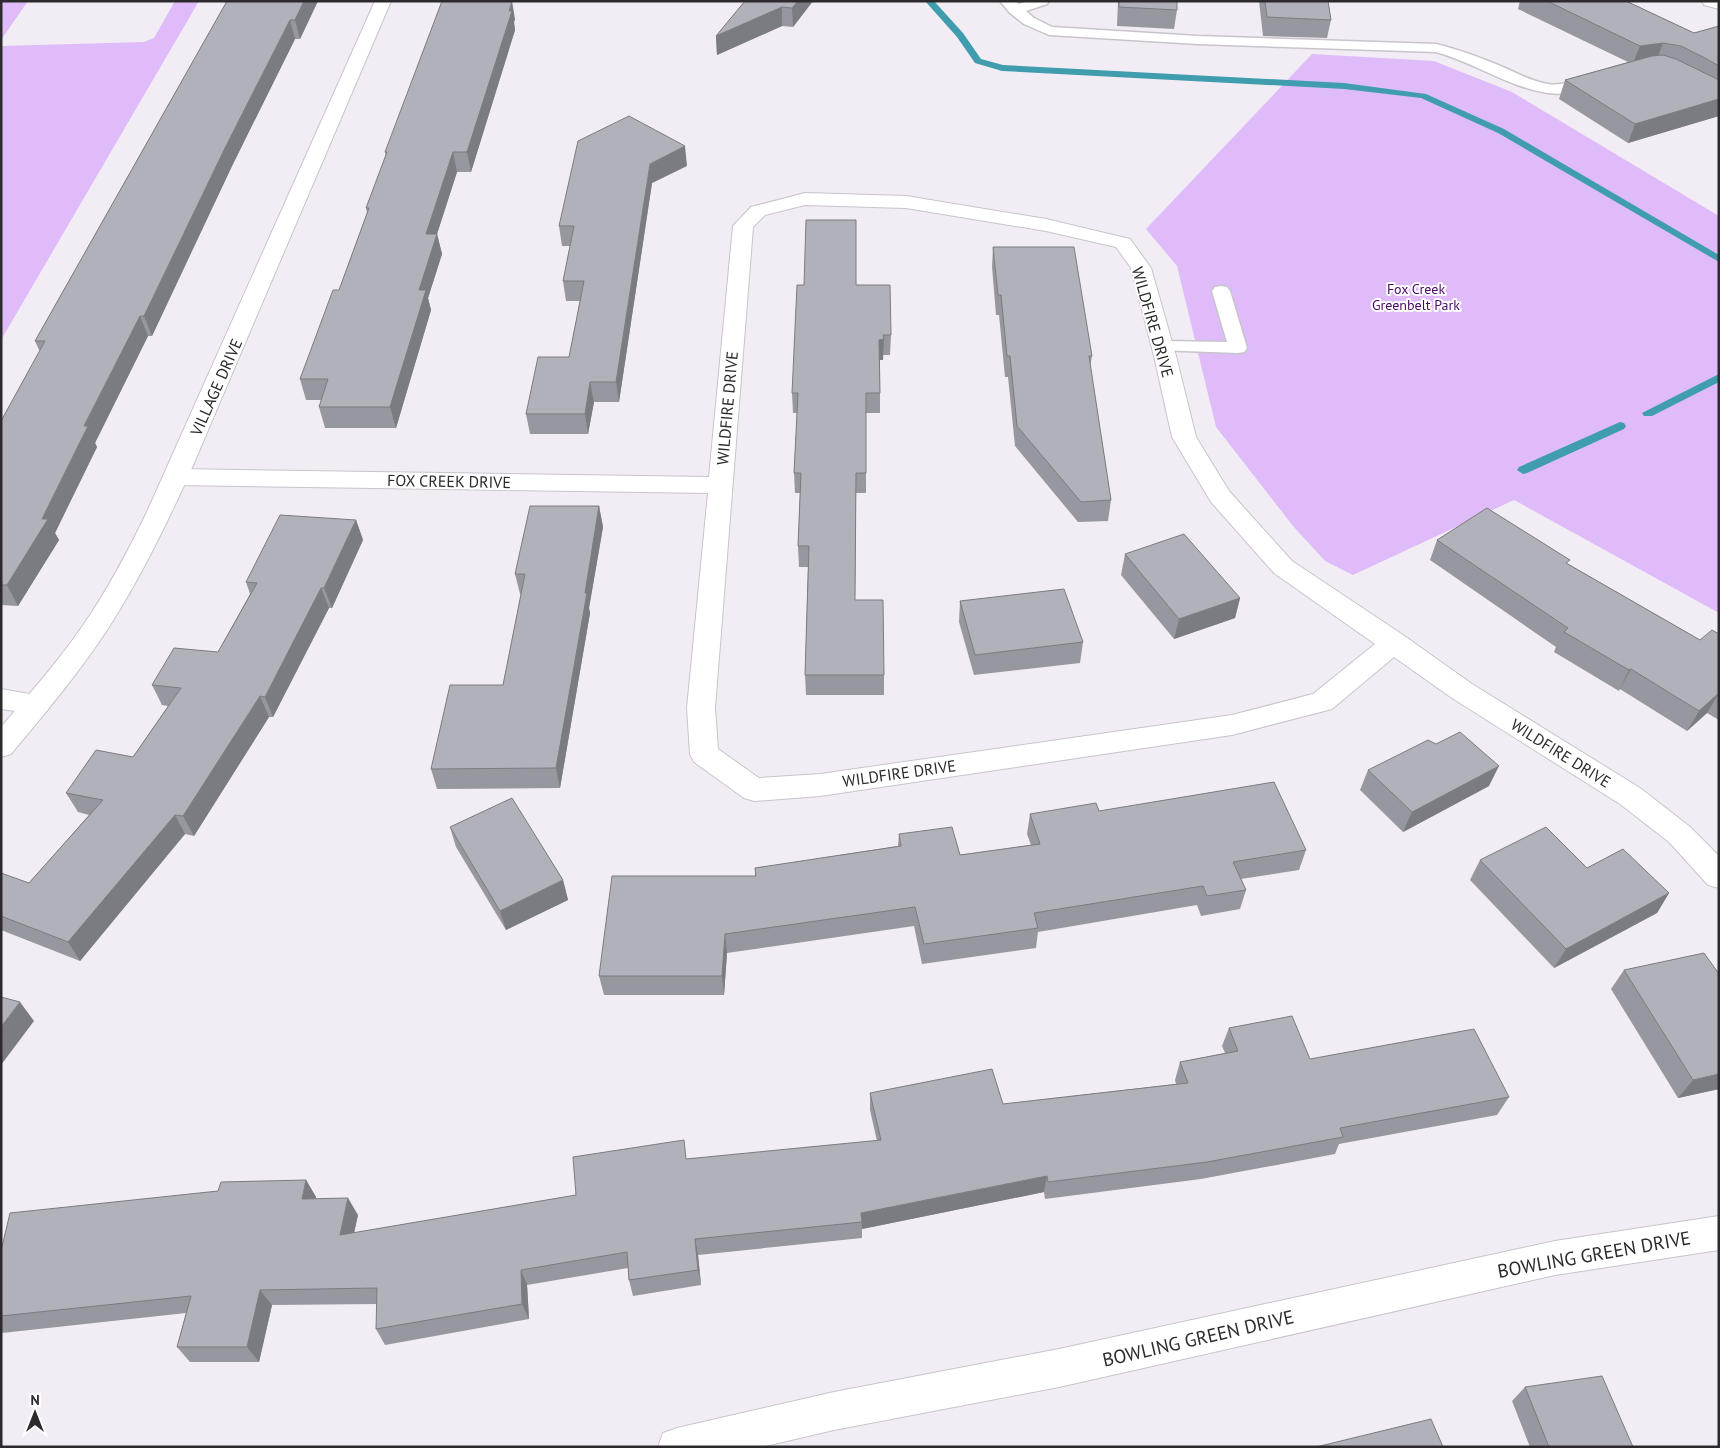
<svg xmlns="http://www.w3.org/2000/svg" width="1720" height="1448" font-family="'PT Sans',sans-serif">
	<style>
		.green { fill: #e0bbf9 }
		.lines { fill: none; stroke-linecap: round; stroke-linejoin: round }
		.stream { fill: #409dae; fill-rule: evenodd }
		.lane-casing { stroke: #c8c4cb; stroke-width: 3 }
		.street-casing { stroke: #c8c4cb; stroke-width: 2 }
		.secondary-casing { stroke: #c8c4cb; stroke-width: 2 }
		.lane { fill: #fff; fill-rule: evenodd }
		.street { fill: #fff; fill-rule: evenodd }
		.secondary { fill: #fff; fill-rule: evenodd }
		.wall { fill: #97989f }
		.shaded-wall { fill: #7b7c82 }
		.building { fill: #b0b1b9; stroke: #7b7c82 }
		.labels { text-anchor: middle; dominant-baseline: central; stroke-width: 4; stroke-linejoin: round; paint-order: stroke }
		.far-park-label { font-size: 14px; fill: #4a0a66; stroke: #fff }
		.street-label { font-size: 16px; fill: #2c2a2d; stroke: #fff }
		.near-street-label { font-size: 19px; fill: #2c2a2d; stroke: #fff }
	</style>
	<rect width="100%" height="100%" fill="#f2edf5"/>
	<g class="green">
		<polygon points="1,1 28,1 1,40"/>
		<polygon points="175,1 199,1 1,340 1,46 144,42 154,38"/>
		<polygon points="1312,54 1434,61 1512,92 1719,216 1719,613 1514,500 1353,575 1325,561 1293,526 1216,427 1177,266 1146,229"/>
	</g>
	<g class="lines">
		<g class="stream">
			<polygon points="925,1 934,1 963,33 981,59 1003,65 1344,83 1426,94 1504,129 1719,255 1719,262 1498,133 1421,98 1344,89 1002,71 975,63 957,37"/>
			<polygon points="1719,374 1719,382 1652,416 1644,416 1642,413"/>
			<polygon points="1620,422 1624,423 1626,426 1624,429 1527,473 1523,474 1517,470 1519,467"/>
		</g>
		<g class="lane-casing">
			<g id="lane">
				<path d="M1000,1h15l4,3 9,-3h21l-2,3 -21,7 8,7 18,9 146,9 238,8c24,6 46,14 69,24 14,6 28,14 43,16 16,3 35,-8 49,-4l2,3 -2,3c-16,4 -33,10 -49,7 -37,-5 -75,-31 -112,-41l-238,-8 -149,-9 -25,-11 -14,-11z"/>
				<polygon points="1221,286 1227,287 1230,291 1247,348 1244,352 1238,353 1157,350 1154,346 1157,342 1163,341 1227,342 1212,291 1215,287"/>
			</g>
		</g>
		<g class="street-casing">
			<g id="street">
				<polygon points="1702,1 1719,1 1719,9 1704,5"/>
				<path d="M805,193l101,3 140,23 84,20 21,29 25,88 20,81 33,54 63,70 111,74 69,49 168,104 49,38 30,30v32l-11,-3 -39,-43 -49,-38 -168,-106 -58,-41 -62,52 -100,26 -412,61 -66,5 -10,-3 -50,-36 -4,-8 -3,-46 21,-215 -532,-8 -8,-2 -4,-6 4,-6 8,-2 533,8 24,-251 18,-19zM805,205l101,3 140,23 70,16 15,21 23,88 18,81 39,65 63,71 101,71 -62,50 -81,21 -412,59 -61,4 -41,-29 -3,-41 38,-481 12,-12z"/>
				<polygon points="1,689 47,697 51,704 47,711 37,714 1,709"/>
				<polygon points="1719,1216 1719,1250 1555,1275 1059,1387 834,1430 761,1447 658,1447 663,1433 677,1428 834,1392 1059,1349 1555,1241"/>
			</g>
		</g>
		<g class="secondary-casing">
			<path id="secondary" d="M375,1h16l-203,476c-24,52 -49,104 -81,153 -28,43 -62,83 -96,124l-10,3v-30c31,-36 63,-72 89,-112 21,-32 39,-66 56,-101z"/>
		</g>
		<use href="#lane" class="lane"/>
		<use href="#street" class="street"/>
		<use href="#secondary" class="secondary"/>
	</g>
	<g class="wall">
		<polygon points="227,1 318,1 300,39 295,39 232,166 152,336 148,336 95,443 97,447 55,533 59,540 18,606 1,605 1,421 40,352 35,341"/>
		<polygon points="745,1 813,1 793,27 782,26 717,55 716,36"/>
		<polygon points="1118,1 1177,1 1177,10 1174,29 1117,26"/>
		<polygon points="1259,1 1328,1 1331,20 1327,38 1263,36"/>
		<polygon points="1520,1 1626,1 1694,33 1719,26 1719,116 1628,143 1559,99 1565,80 1628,62 1518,9"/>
		<polygon points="515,19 514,22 515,30 471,172 457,172 437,234 442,254 428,298 431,310 396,428 325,428 319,407 321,400 306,400 300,379 339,290 367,213 366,208 386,156 385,152"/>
		<polygon points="687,166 652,183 619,402 594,402 588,434 530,434 526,414 569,357 580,301 566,301 563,281 570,246 562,246 559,226"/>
		<polygon points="993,247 1092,356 1090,367 1111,500 1108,521 1078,522 1015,446 1008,377 1005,377 999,315 996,315 992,267"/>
		<polygon points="856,285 891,335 890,355 883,355 883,360 880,360 880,413 866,413 866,493 856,493 855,600 884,675 884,695 806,695 805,675 808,567 799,567 798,546 800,493 795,493 794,473 797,413 793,413 792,393"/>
		<polygon points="599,506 603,527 589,608 590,613 560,788 437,789 431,769 503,685 521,594 520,594 515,574"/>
		<polygon points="356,520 363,540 332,608 329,608 273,717 269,717 194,836 185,834 80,961 1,930 1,873 29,883 89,815 78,812 66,793 133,757 168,706 162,705 152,685 218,652 250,594 246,582"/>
		<polygon points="1437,540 1568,564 1700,640 1719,634 1719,720 1707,713 1687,731 1620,689 1619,691 1554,652 1556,647 1430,560"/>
		<polygon points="1125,554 1240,598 1235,618 1174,639 1121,575"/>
		<polygon points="960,601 1083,642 1080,663 974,675 959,622"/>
		<polygon points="1368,770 1489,786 1403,832 1360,790"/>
		<polygon points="1099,811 1306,850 1299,870 1241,879 1246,890 1240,909 1201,916 1197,905 1038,932 1036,948 922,964 914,926 727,953 724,995 604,995 599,976 755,876 755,868 898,846 899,834 960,855 1031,845 1027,834 1030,814"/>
		<polygon points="450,827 563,880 568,900 506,930 456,847"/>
		<polygon points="1480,860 1587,868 1669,893 1657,913 1554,968 1470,880"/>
		<polygon points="1624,970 1719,1089 1678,1098 1611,989"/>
		<polygon points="1229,1028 1310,1059 1509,1097 1497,1115 1339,1144 1335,1154 1201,1179 1045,1199 1044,1192 862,1229 862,1238 698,1255 701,1285 633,1296 629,1280 628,1268 527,1285 529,1319 385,1345 376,1329 377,1304 272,1305 259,1362 190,1362 177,1347 186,1313 2,1333 1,1333 1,1251 218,1191 306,1180 316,1197 315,1199 358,1215 354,1233 576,1195 687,1159 877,1141 870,1110 870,1093 1003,1104 1176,1084 1175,1080 1180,1062 1225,1053 1222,1046"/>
		<polygon points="1525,1387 1633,1447 1530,1447 1512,1401"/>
	</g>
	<g class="shaded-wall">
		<polygon points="304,1 318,1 300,39 295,20"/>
		<polygon points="512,1 515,19 514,22 515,30 471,172 467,152"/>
		<polygon points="798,1 813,1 793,27 792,8"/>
		<polygon points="782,7 782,26 717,55 716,36"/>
		<polygon points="290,20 295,39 232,166 152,336 144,316 226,146"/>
		<polygon points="1663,43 1656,62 1632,65 1640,46"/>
		<polygon points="1719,99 1719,116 1628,143 1635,124"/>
		<polygon points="685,146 687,166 652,183 619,402 616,382 650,164"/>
		<polygon points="453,152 457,172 437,234 442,254 428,298 431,310 396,428 390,407 419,290 426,234"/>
		<polygon points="140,316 148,336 95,443 97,447 55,533 59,540 18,606 7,585 42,519 84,426"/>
		<polygon points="884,339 883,360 879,360 879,340"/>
		<polygon points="590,382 594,402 588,434 585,414"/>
		<polygon points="599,506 603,527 589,608 590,613 560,788 556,768"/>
		<polygon points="356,520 363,540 332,608 324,588"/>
		<polygon points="321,588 329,608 273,717 265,697"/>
		<polygon points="1240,598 1235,618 1174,639 1179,619"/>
		<polygon points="1631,669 1620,689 1619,691 1629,670"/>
		<polygon points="1719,693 1707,713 1687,731 1699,711"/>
		<polygon points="260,696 269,717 194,836 183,816"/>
		<polygon points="1499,766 1489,786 1403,832 1412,812"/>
		<polygon points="175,815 185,834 80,961 68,942"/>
		<polygon points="563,880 568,900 506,930 500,911"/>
		<polygon points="1669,893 1657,913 1554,968 1566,949"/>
		<polygon points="725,934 727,953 724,995 722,976"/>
		<polygon points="20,1002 34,1021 1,1065 1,1027"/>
		<polygon points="1719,1074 1719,1089 1678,1098 1693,1080"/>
		<polygon points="1047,1176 1044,1192 862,1229 861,1213"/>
		<polygon points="306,1180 316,1197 312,1216 302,1199"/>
		<polygon points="348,1198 358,1215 350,1251 340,1235"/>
		<polygon points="695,1239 698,1255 701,1285 698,1270"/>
		<polygon points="521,1270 527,1285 529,1319 522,1304"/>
		<polygon points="260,1290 272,1305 259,1362 247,1347"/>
	</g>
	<g class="building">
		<polygon points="227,1 304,1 295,20 290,20 226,146 144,316 140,316 84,426 88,426 42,519 48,519 7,585 1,585 1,421 45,341 35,341"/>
		<polygon points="442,1 512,1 509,11 512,11 467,152 453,152 426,234 437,234 419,290 426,290 390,407 319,407 328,379 300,379 333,290 339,290 369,208 366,208 387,152 385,152"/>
		<polygon points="745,1 798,1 792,8 782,7 716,36"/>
		<polygon points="1119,1 1177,1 1177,10 1119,7"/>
		<polygon points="1265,1 1328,1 1331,20 1267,17"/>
		<polygon points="1547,1 1626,1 1694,33 1719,26 1719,66 1705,58 1681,46 1663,43 1640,46"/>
		<polygon points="1663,55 1676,59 1719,80 1719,99 1635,124 1565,80 1652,56"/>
		<polygon points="629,116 685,146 650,164 616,382 590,382 585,414 526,414 538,357 569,357 584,281 563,281 574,226 559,226 578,141"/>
		<polygon points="806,220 856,220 856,285 890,285 891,335 883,335 884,339 879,340 880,393 866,393 866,473 856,473 855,600 883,600 884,675 805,675 809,546 798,546 801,473 794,473 798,393 792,393 797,285 804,285"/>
		<polygon points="993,247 1074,247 1092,356 1089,356 1111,500 1081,502 1017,426 1010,356 1007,356 1001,295 998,295"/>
		<polygon points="530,506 599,506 585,593 587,593 556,768 431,769 450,685 503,685 525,574 515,574"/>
		<polygon points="1487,508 1570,560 1566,563 1700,640 1712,630 1719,634 1719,693 1699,711 1631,669 1629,670 1564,632 1568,628 1437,540"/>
		<polygon points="280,515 356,520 324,588 321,588 265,697 260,696 183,816 175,815 68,942 1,916 1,873 29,883 103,800 66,793 96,750 133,757 181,688 152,685 174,648 218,652 257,583 246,582"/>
		<polygon points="1184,534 1240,598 1179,619 1125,554"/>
		<polygon points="1064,589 1083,642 975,655 960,601"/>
		<polygon points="1460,732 1499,766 1412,812 1368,770 1428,740 1436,744"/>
		<polygon points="1274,782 1306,850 1233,862 1246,890 1207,896 1203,886 1034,913 1038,928 924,944 915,907 725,934 722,976 599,976 612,876 756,876 755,868 901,846 899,834 952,827 960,855 1040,844 1030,814 1096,803 1099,811"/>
		<polygon points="512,798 563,880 500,911 450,827"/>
		<polygon points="1546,827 1587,868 1623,849 1669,893 1566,949 1480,860"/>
		<polygon points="1704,953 1719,974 1719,1074 1693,1080 1624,970"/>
		<polygon points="1,997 20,1002 1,1027"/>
		<polygon points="1292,1016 1310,1059 1474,1029 1509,1097 1340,1128 1343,1137 1207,1162 1048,1182 1047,1176 861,1213 862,1222 695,1239 698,1270 629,1280 627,1252 521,1270 522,1304 376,1329 377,1288 260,1290 247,1347 177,1347 191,1296 1,1316 1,1251 10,1213 218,1191 221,1182 306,1180 302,1199 348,1198 340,1235 576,1195 573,1157 684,1140 686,1159 881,1140 870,1093 992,1069 1003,1104 1188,1083 1180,1062 1238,1051 1229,1028"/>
		<polygon points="1602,1376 1633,1447 1549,1447 1525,1387"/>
		<polygon points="1431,1419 1443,1447 1316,1447"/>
	</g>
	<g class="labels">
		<g class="far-park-label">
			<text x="1416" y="289">Fox Creek<tspan x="1416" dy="16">Greenbelt Park</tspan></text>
		</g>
		<g class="street-label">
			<text transform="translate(1153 322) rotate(74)">WILDFIRE DRIVE</text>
			<text transform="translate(216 387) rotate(-66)">VILLAGE DRIVE</text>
			<text transform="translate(727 408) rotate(-85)">WILDFIRE DRIVE</text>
			<text transform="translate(449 481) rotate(1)">FOX CREEK DRIVE</text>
			<text transform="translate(1561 753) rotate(32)">WILDFIRE DRIVE</text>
			<text transform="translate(899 773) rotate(-8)">WILDFIRE DRIVE</text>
		</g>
		<g class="near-street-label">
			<text transform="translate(1594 1254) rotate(-10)">BOWLING GREEN DRIVE</text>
			<text transform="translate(1198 1338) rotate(-13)">BOWLING GREEN DRIVE</text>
		</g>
	</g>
	<rect width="1720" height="1448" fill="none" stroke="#2c2a2d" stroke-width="5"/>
	<g transform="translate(35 1413)" stroke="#ffffff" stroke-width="4" paint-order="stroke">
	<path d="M0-4L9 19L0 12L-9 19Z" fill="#2c2a2d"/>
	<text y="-8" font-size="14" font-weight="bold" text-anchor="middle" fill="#2c2a2d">N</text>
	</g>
</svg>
